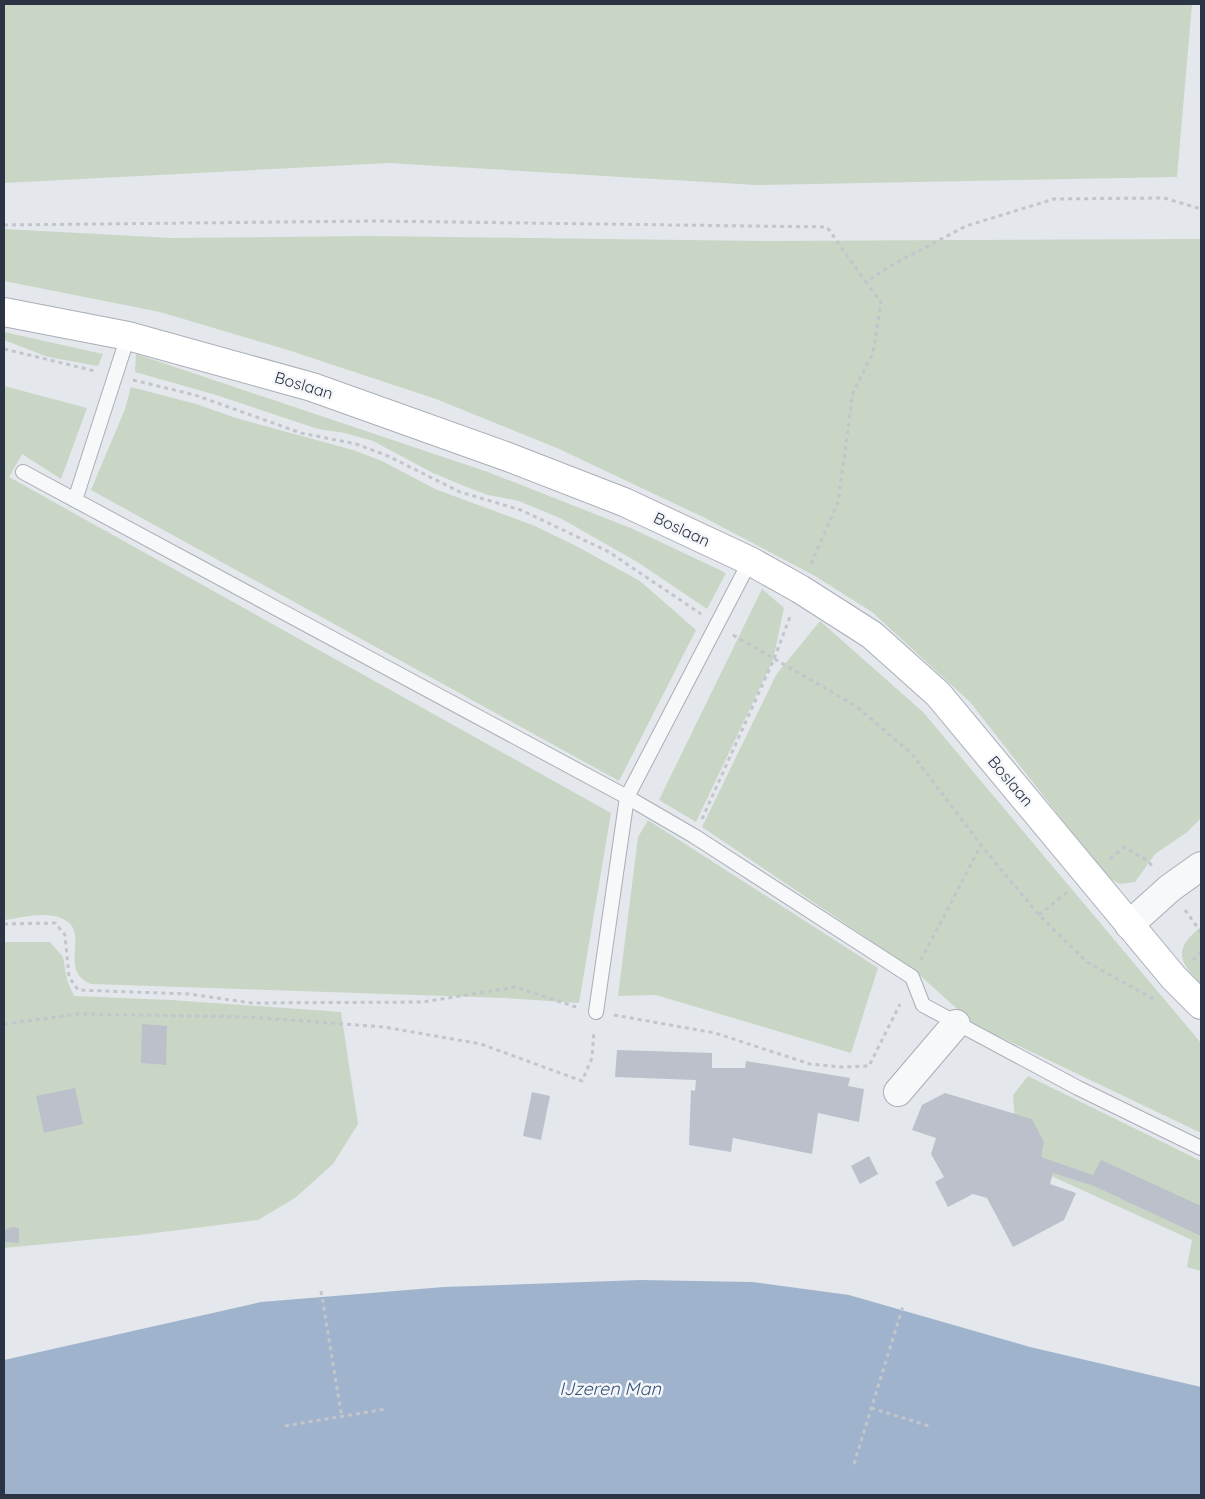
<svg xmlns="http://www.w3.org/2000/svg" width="1205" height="1499" font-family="Quicksand,sans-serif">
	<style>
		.green { fill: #c9d6c5 }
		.water { fill: #9fb4cc }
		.building { fill: #bbc0ca }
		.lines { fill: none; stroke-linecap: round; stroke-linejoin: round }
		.lane-casing { stroke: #a9aeb7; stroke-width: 16 }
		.street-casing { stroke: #a9aeb7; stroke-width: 30 }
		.secondary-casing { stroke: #a9aeb7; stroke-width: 30 }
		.path { stroke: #c2c5cb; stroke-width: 3; stroke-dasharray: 4 4; stroke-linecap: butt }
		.lane { stroke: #f7f8fa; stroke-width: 14 }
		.street { stroke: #f7f8fa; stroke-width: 28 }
		.secondary { stroke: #fff; stroke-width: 28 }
		.labels { text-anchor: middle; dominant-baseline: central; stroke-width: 5; stroke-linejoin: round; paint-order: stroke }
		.street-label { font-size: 16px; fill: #2b3445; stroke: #f4f6f9 }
		.water-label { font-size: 18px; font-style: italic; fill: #34527a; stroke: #f4f6f9 }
	</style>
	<rect width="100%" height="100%" fill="#e4e7ec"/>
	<g class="green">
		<polygon points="4,4 1192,4 1177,177 756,185 389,163 4,183"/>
		<polygon points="4,229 171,238 368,236 768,241 1201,239 1201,818 1186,833 1155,854 1135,882 1120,884 1107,877 970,702 872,612 815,576 705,518 557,448 436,399 288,350 160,312 4,281"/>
		<polygon points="4,332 103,354 98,366 48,357 4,340"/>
		<polygon points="136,354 488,472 633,529 726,573 707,609 639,563 562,519 519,501 488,495 464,486 433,473 373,441 345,433 318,429 216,395 135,372"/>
		<path d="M4,386l83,22 -26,71 -39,-25 -13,23 602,336 -32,190 -74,-5 -414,-14c-35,-14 2,-54 -30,-66 -17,-7 -40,0 -57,2z"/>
		<polygon points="131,387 196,404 236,418 353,450 382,461 435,489 535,526 576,546 640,581 696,630 619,781 91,490 125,409"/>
		<polygon points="762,589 784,608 773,660 696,822 659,800"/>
		<polygon points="820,621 923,712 1201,1043 1201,1133 975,1025 914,970 702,827 776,675"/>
		<polygon points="648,820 878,968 851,1053 656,995 618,996 638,837"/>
		<path d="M1201,927v57c-23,-23 -28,-35 0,-57z"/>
		<polygon points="4,942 50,942 63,957 67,980 74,996 171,1000 341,1012 358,1124 333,1164 295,1198 258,1220 139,1235 4,1248"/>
		<polygon points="1028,1076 1201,1161 1201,1271 1187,1267 1192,1240 1049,1175 1018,1169 1013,1095"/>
	</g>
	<polygon class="water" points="641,1280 752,1282 849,1295 1030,1347 1201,1387 1201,1495 4,1495 4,1360 261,1302 444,1287"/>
	<g class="building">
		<polygon points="142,1024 167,1026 166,1065 141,1063"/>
		<polygon points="617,1050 712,1053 712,1068 745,1068 746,1061 850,1078 848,1086 864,1089 859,1122 818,1113 812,1154 733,1138 731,1152 689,1145 691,1090 695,1091 696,1080 615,1077"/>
		<polygon points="75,1088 83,1124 44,1133 36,1096"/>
		<polygon points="532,1092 550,1096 541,1140 523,1136"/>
		<polygon points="945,1093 1032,1119 1044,1142 1041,1157 1093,1175 1101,1160 1201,1206 1201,1236 1094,1186 1053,1173 1050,1184 1076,1193 1064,1220 1013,1247 987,1198 973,1194 948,1207 935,1182 944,1177 931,1154 936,1138 912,1130 922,1105"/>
		<polygon points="869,1156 878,1174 860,1184 851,1166"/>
		<polygon points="13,1227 19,1228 19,1243 4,1242 4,1230"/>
	</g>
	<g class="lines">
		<g class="lane-casing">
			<g id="lane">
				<polyline points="23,472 627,797 694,836 912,977 923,1005 1078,1088 1201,1148"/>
				<polyline points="75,500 128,336"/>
				<polyline points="596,1012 627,797 750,561"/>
			</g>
		</g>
		<g class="street-casing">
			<g id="street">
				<polyline points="1129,925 1170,888 1201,866"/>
				<polyline points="898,1092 956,1024"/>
			</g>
		</g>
		<g class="secondary-casing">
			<polyline id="secondary" points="4,312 128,336 312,387 508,457 624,502 750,561 800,589 872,635 938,694 1174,978 1201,1005"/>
		</g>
		<g class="path">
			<polyline points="4,225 375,221 827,227 866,282"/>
			<polyline points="4,349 95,371"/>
			<polyline points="133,380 195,395 301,433 356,444 388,456 460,492 521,510 609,552 701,614"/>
			<polyline points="811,564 838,502 853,392 873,353 881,302 866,282 890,266 966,226 1054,199 1164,198 1201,209"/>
			<polyline points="733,635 856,706 912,754 981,845 1039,915 1087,962 1155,1000"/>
			<polyline points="702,819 774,659 791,614"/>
			<polyline points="1110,859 1124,847 1147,860 1153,867"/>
			<polyline points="1185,910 1201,932"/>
			<polyline points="1039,915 1067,892"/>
			<polyline points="4,924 55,923 65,935 69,977 78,990 189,994 252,1003 423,1002 516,987 576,1007"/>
			<polyline points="921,960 981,845"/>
			<polyline points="1193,960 1201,952"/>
			<polyline points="614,1015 715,1033 810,1064 841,1067 869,1066 900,1004"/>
			<polyline points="4,1024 79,1014 249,1017 384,1027 481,1044 582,1081 592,1058 594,1030"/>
			<polyline points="321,1291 342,1418"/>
			<polyline points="871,1408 929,1426"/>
			<polyline points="285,1426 386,1409"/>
			<polyline points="854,1464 903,1306"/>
		</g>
		<use href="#lane" class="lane"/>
		<use href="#street" class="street"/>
		<use href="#secondary" class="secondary"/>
	</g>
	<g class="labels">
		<g class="street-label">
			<text transform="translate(304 385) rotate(17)">Boslaan</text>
			<text transform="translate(682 529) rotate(25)">Boslaan</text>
			<text transform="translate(1011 781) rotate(50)">Boslaan</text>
		</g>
		<g class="water-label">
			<text x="610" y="1388">IJzeren Man</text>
		</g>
	</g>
	<rect width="1205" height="1499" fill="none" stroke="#2b3445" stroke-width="10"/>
</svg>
